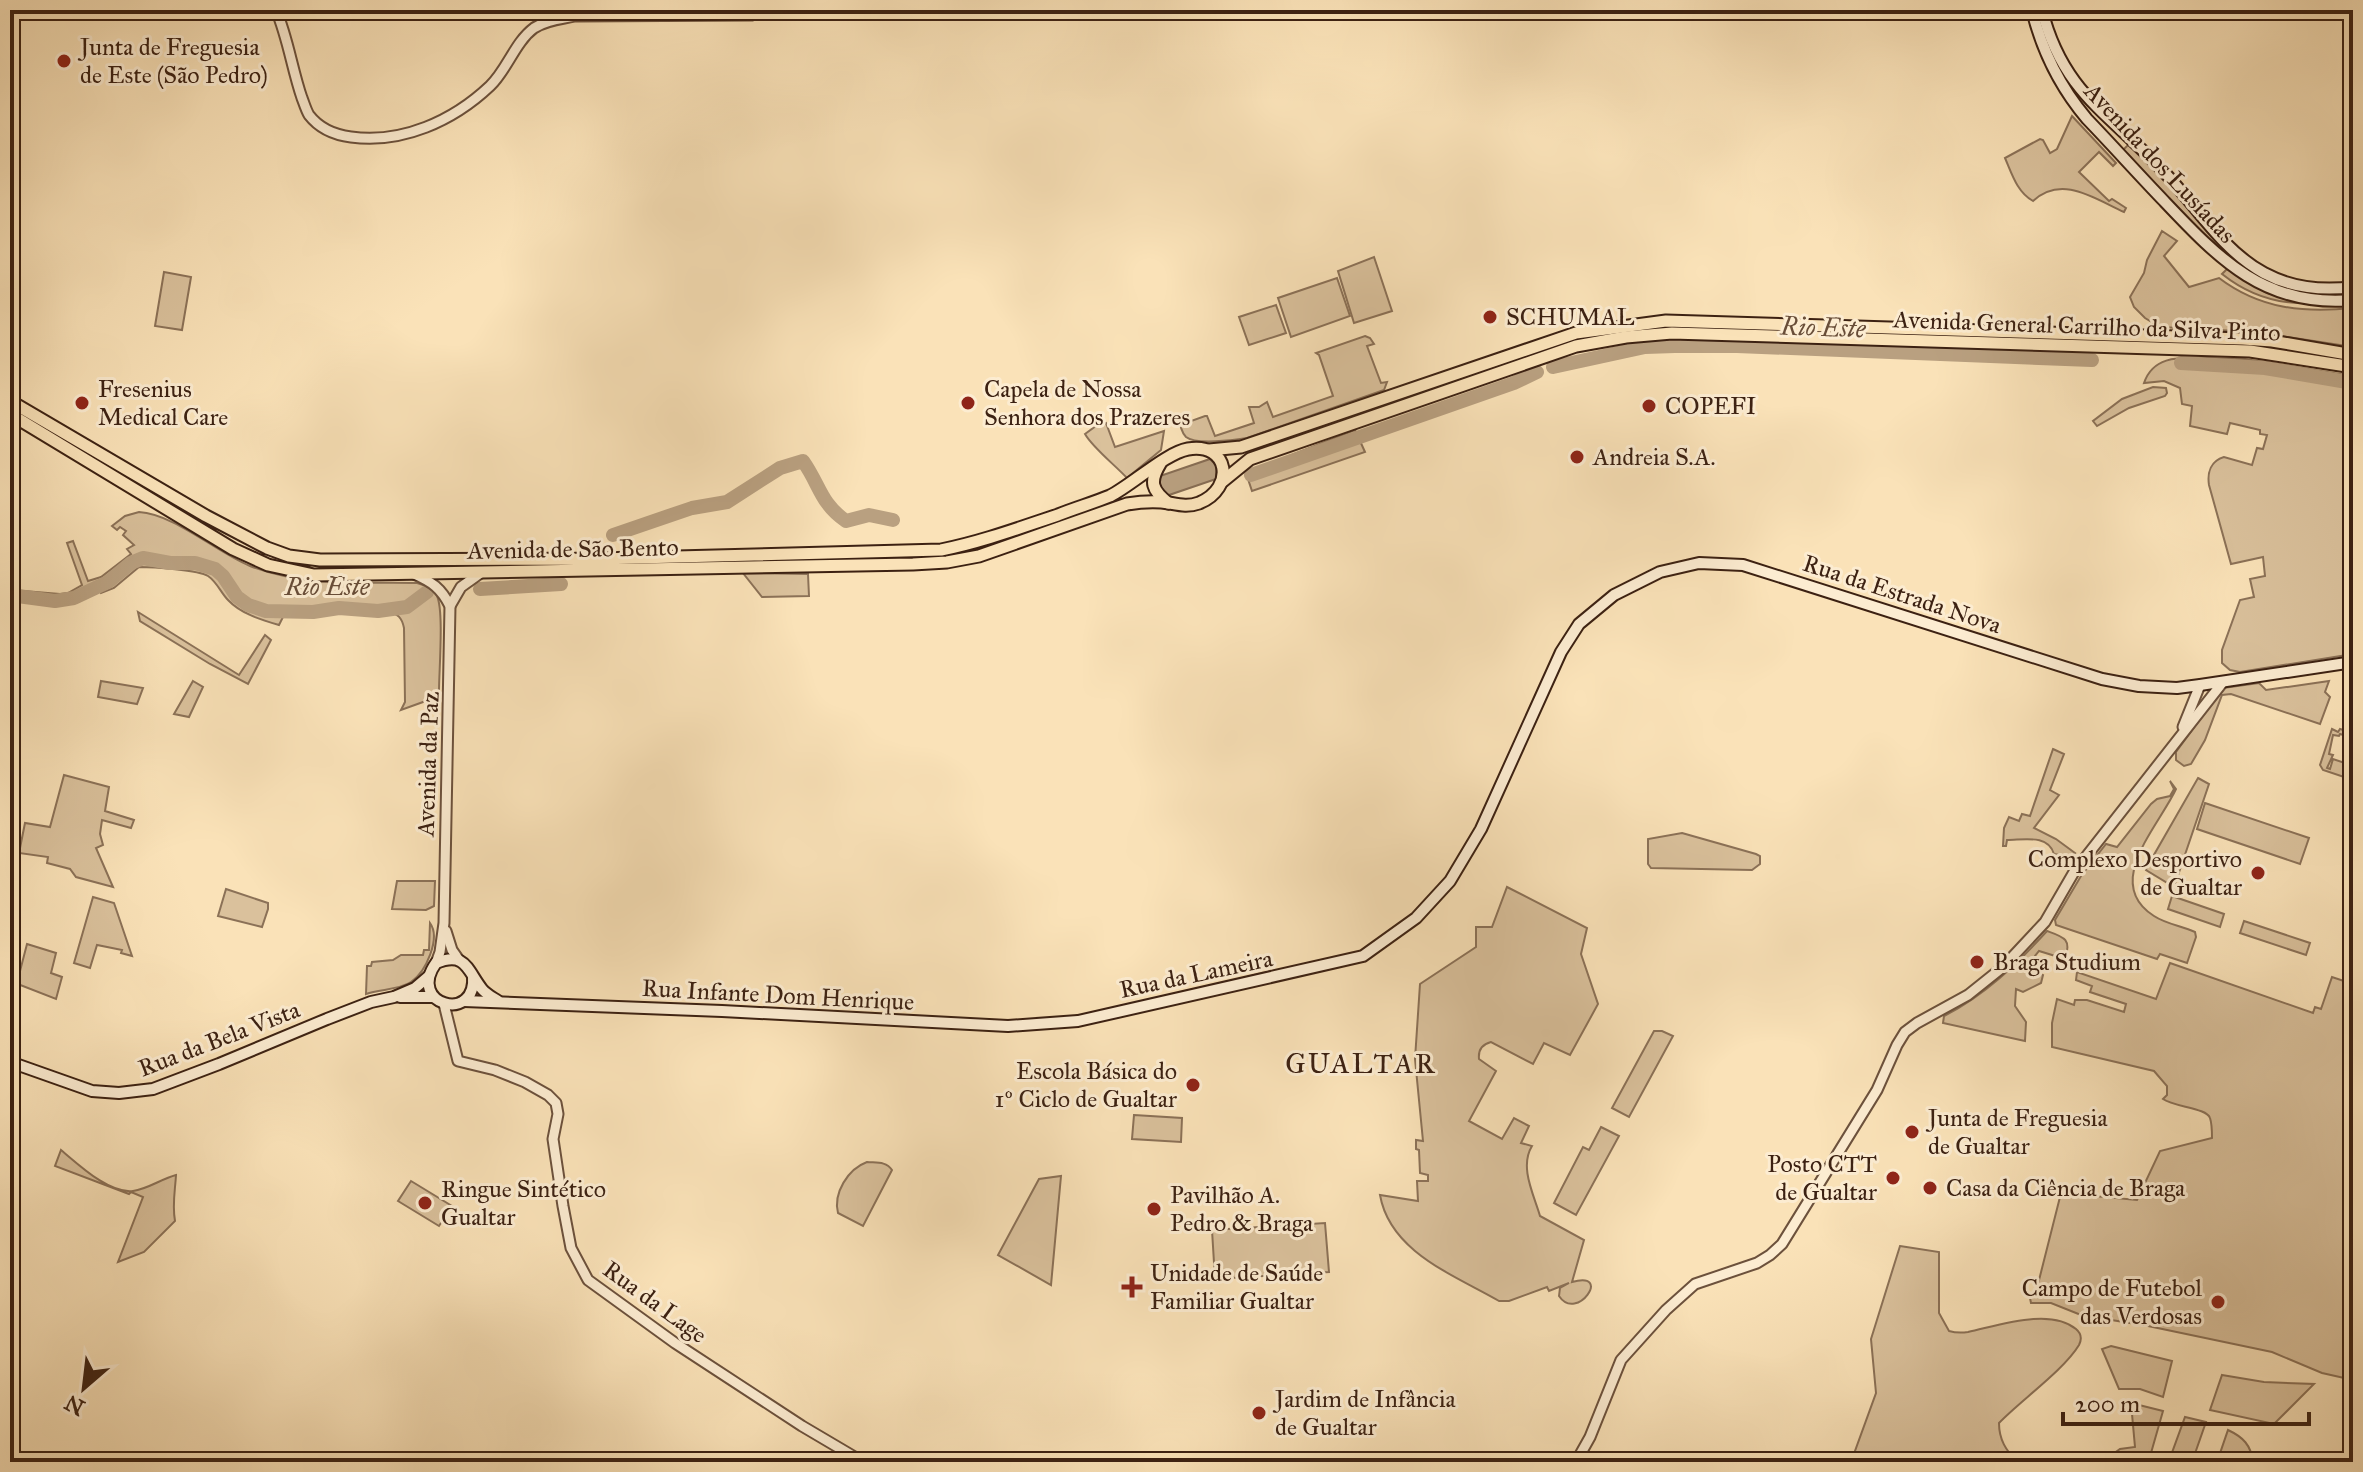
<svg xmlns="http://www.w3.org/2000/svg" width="2363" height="1472" font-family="'IM FELL Great Primer',serif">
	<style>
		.green { fill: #dac19c; stroke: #8b7157; stroke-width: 2 }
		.water { fill: #b9a080; stroke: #876d54; stroke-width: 2 }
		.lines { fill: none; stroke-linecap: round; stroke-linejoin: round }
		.river { stroke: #b9a080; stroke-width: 14 }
		.tertiary-casing { stroke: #6c513c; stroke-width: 13 }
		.secondary-casing { stroke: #3c2112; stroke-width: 14 }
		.primary-casing { stroke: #3c2112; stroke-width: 15 }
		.tertiary { stroke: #fcecd1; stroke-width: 9 }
		.secondary { stroke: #fcecd1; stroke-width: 10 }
		.primary { stroke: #fae2b8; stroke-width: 11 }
		.poi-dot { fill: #8f2418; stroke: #fcecd1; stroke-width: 3 }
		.labels { text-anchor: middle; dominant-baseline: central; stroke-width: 6; stroke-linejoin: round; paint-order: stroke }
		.poi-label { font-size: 24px; fill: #3c2112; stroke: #fcecd1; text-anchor: start }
		.street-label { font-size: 24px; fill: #3c2112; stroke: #fcecd1 }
		.water-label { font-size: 26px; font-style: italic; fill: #684d38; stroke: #fcecd1 }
		.quarter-label { font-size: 28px; letter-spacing: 2px; fill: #3c2112; stroke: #fcecd1 }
	</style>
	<rect width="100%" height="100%" fill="#fae2b8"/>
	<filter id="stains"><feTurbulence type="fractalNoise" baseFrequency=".0025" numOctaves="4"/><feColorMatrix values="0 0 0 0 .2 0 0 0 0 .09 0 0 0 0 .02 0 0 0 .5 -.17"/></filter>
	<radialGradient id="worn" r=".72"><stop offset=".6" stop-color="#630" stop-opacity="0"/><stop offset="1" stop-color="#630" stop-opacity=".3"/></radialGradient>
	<g class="green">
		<path d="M2072,116l44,47 -3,3 -14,-14 -20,20 30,29 3,-2 14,9 -2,4c-29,-13 -62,-38 -91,-11 -16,-9 -21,-27 -28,-43l35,-19 3,1 7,13 7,-4z"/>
		<path d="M2128,145c14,12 28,24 40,38 37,42 67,91 124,107 20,5 41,3 61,1v4c-21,1 -41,1 -62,-4 -66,-16 -123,-93 -168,-141z"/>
		<path d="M2162,231l15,10 -13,15 25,31 30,-9c41,31 84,35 134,30v39l-97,-15 -96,-5 -15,-9 -11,-11 -4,-10 14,-24 3,-13z"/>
		<polygon points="1374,257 1392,311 1354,323 1338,271"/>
		<path d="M2227,269l40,24 35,10c-30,0 -56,-10 -80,-29z"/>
		<polygon points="164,272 191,277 182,330 155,326"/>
		<polygon points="1337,278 1350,316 1291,337 1278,298"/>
		<polygon points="1276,305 1286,333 1249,345 1239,317"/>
		<path d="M1365,336l5,2 4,6 -7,2 14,37 6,-1 -3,8 -137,48c-13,2 -51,7 -61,-1 -4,-4 -4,-7 -6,-12l25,-9h2l8,20 39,-13 -5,-16h10l8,-5 6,15 60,-21 -14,-41 -3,-2z"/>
		<path d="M2207,358l38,1 108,17v278l-113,18 -10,-2 -8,-7v-13l18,-50 14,-3 -4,-18 15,-3 -2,-19 -32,7 -22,-79c-2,-13 2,-24 15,-28l28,8 5,-17 6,1 4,-14 -7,-1v-4l-30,-7 -3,11 -37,-8 2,-20 -10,-2 -2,-16 -16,-7 -20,2c10,-29 38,-25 63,-25z"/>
		<polygon points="2153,387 2166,388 2167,393 2165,396 2129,408 2097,426 2093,421 2122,399"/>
		<path d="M1106,423l9,24 49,-16 -3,19 -34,28c-12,-13 -34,-30 -42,-44l11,-8z"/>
		<polygon points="1355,430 1365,452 1252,491 1246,473"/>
		<path d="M139,512c35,2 77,40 111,54 53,21 111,16 167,17 8,2 16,5 20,13 7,15 2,75 2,95l-16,11 -22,8 4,-8 -1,-74c-2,-10 -6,-15 -17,-16v-4l-22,1 -25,-3 -33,5 -45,-4 -12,-3 -15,-12 -14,-23 -8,-4 -10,-3 -32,-1 -24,-4 -13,2 -28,23 -42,16 -54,-5 2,-3 48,4 8,-1 14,-8 -15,-42 6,-2 15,40 13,-4 30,-23 -4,-5 7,-4 -11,-10 3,-4 -6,-4 -3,3 -5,-4 13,-10z"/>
		<path d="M142,560l67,9 12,8 15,22 12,8 36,8 -5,10c-17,-5 -38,-11 -51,-25 -7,-7 -11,-18 -20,-24 -9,-6 -56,-9 -69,-9l-25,21 -13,5 -2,-5c17,-6 27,-22 43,-28z"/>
		<polygon points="743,573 808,574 809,596 762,597"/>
		<polygon points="138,612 239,675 265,635 271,640 248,684 210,664 140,621"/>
		<polygon points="101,681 143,688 137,704 98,697"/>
		<polygon points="193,681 203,687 189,717 174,714"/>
		<polygon points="2329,681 2325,692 2330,697 2320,724 2231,694 2222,695 2205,740 2191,764 2184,766 2176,760 2176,752 2223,688 2259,683 2266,690"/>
		<polygon points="2332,729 2338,732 2340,729 2353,733 2353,738 2340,734 2339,736 2333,735 2329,754 2333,755 2327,768 2330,769 2333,759 2345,763 2347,769 2344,777 2323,770 2320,765"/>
		<path d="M2053,749l11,5 -14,36 9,5 -25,33 22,11 19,14 -6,5 -8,1 -2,-4 -5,-1c-6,-20 -30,-14 -47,-14l-1,6h-3l1,-18 5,-11 10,4 3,-7 8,2z"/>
		<polygon points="64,775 109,787 105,811 134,820 131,828 102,820 100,834 103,845 96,848 113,887 76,877 70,869 47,863 48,857 19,853 25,823 50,827"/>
		<polygon points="2198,778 2209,784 2174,887 2146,870 2147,867"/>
		<path d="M2170,781l6,8c-17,37 -74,94 -22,127 12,8 28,10 41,16l1,5 -9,26 -27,-9 -3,5 -101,-34 -1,-5 26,-44 25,-32 11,3 34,-43 6,-5 13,-3 4,-7z"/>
		<polygon points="2205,803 2309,838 2300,864 2197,829"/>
		<polygon points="1682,833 1756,854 1760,856 1760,864 1752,870 1651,868 1648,864 1648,839"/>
		<polygon points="397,881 435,881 434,906 426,910 392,909"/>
		<path d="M1507,887l80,41 -6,26 17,50 -28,51 -26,-12 -11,21 -42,-22c-8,2 -13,7 -12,17l17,12 -27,50 33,18 12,-21 15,8 -8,17 11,3c-13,21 2,49 8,70l44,24 -12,42c41,-12 5,41 -13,14l1,-8 9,-5 -20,8 -2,-4 -38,14h-10c-45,-26 -109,-49 -119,-106l38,6 -1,-20h11v-6l-8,-2 -1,-23 -3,-1v-9l7,1 -8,-82 5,-75 56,-37v-20h16z"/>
		<polygon points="226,889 268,903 268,909 262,927 218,916"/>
		<polygon points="2172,896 2224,914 2220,927 2168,909"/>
		<polygon points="93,897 114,903 132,956 121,953 122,950 97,945 90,968 74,963"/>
		<polygon points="2244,921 2310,943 2306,955 2240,933"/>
		<path d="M430,923c11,15 -4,49 -19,59 -12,8 -31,7 -45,12l1,-28h4l1,-4 21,-2 8,-5h22l1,-5h5z"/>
		<path d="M2047,931c17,6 25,8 18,28l-26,-8 -4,5 -2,15 10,4 -2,8 -18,9 -7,-3 -1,17 11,16 -1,19 -82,-18 1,-7c41,-21 72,-51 103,-85z"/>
		<polygon points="27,944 56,953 51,973 62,977 56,999 10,981 10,974 19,975"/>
		<path d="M2170,963l143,50 2,-6 6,2 11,-32 21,7v396l-31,-7 -50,-21 -124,-26 -67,-11 -30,-12h-20l-1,-5 5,-2 26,-103 76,7 23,-49 52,-13c0,-6 0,-14 -2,-20 -3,-10 -36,-11 -47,-19l4,-4v-9l-13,-15 -102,-24v-24l5,-24 17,6 1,-5h12l37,12 2,-8 -36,-12 2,-6 -16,-6 1,-8 79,27z"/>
		<polygon points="1654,1031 1662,1031 1673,1036 1629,1117 1612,1108"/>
		<polygon points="1134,1115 1182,1118 1181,1142 1132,1139"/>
		<polygon points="1601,1127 1619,1136 1576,1215 1554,1203 1583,1147 1589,1150"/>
		<path d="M61,1150c17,14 48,44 72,41 15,-2 28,-12 43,-16 -1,17 -4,30 -1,46l-31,31 -26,10 25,-65 -12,-5 -2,2 -74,-28z"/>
		<path d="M867,1162c9,1 19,-1 25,8l-29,56 -25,-13c-5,-20 10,-44 29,-51z"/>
		<polygon points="1061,1176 1051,1285 998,1255 1039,1179"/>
		<polygon points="411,1181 452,1206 439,1226 398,1201"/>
		<polygon points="1325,1223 1329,1272 1215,1279 1212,1230"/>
		<path d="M1900,1246l39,6v61l10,18c7,2 12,2 19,1 29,-6 82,-25 108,-3 6,5 6,10 3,16 -15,25 -59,56 -80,78 0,17 7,27 18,39h-166l25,-69 -5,-54z"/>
		<polygon points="2111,1346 2172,1361 2163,1397 2140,1389 2119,1389 2102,1349"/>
		<polygon points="2222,1375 2264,1382 2314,1384 2274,1424 2210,1410"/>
		<polygon points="2131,1403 2163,1411 2151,1453 2170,1458 2185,1417 2206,1422 2192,1462 2102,1462 2120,1449 2135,1447"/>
		<path d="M2228,1430c15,7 23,15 25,32h-36z"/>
	</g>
	<path class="water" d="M1210,459l6,6v14l-50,17c-7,-6 -8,-12 -6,-20z"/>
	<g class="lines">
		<g class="river">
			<polyline points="2181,363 2265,368 2353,383"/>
			<polyline points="1553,367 1645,347 1675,346 1737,346 2092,360"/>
			<polyline points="1251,475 1514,383 1537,372"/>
			<path d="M613,535l79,-27 35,-6 53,-34 23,-7c17,24 17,42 43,60l23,-6 24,5"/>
			<polyline points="480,589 561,584"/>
			<polyline points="10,595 55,601 74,598 108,582 131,563 143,558 170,563 195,563 215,569 223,576 237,597 248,605 266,611 313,612 339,608 378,611 407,607 427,592"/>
		</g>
		<g class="tertiary-casing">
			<g id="tertiary">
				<path d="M276,10c12,28 16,59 26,88 2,5 4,12 7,17 10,13 26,20 42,22 51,7 102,-16 139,-51 17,-16 25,-44 44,-58 12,-8 27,-9 41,-12l177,-1 21,-5"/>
				<path d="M414,574c18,8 27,14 36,32l-6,317 -4,29 -4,11"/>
				<polyline points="450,606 461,587 482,572"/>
				<polyline points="2183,727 2200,685"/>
				<polyline points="446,931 452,950 459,960"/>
				<polyline points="444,1004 458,1061 495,1070 525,1082 548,1095 556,1103 558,1114 553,1139 563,1206 571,1248 588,1280 675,1343 802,1426 863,1462"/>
				<polyline points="1576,1462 1590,1437 1621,1360 1666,1310 1695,1284 1757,1263 1770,1255 1782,1244 1877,1090 1897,1045 1905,1032 1917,1023 1968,995 2003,967 2045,922 2074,872 2223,682"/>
			</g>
		</g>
		<g class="secondary-casing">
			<g id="secondary">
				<path d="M2032,10c10,41 28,77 55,109 26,27 51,55 77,82 55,58 101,107 189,99"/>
				<path d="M2042,10c21,84 70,105 123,163 32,34 57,77 99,100 28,15 58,18 89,14"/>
				<path d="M473,976c4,48 -67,29 -37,-13 30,-12 31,7 46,26 4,5 10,8 16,12"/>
				<polyline points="400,997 433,997"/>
				<polyline points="464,1001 722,1011 1008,1026 1078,1021 1363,956 1416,918 1450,881 1481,829 1561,652 1579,624 1614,595 1660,572 1699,563 1743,565 2102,679 2139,686 2177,688 2200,685 2353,662"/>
				<polyline points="10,1062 92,1091 119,1093 153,1089 219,1064 327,1019 371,1002 394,997 415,988 429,976"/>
			</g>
		</g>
		<g class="primary-casing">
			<g id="primary">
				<path d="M10,401l196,115 61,32 22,8 31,4 278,-1 343,-9c40,-8 78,-22 117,-35 17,-7 35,-12 52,-19 23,-12 56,-43 78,-47 41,-7 48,39 11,54 -11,4 -19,2 -30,0 -13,-2 -29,-1 -42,1l-148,52 -32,6 -34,2 -599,11 -46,-10 -35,-16 -223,-135"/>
				<polyline points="1209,450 1241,447 1576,333 1666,321 2243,339 2272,341 2353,355"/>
				<path d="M1160,464c-11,18 -8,26 8,39"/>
				<polyline points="1223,481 1250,459 1576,346 1626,337 1672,333 2250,351 2353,367"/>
			</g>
		</g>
		<use href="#tertiary" class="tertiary"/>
		<use href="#secondary" class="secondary"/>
		<use href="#primary" class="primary"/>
	</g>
	<g class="poi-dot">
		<circle cx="64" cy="61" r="8"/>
		<circle cx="1490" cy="317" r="8"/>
		<circle cx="82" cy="403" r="8"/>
		<circle cx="968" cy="403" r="8"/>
		<circle cx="1649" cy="406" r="8"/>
		<circle cx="1577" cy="457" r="8"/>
		<circle cx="2258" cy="873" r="8"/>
		<circle cx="1977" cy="962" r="8"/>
		<circle cx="1193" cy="1085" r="8"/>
		<circle cx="1912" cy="1132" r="8"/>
		<circle cx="1893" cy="1178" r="8"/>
		<circle cx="1930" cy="1188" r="8"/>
		<circle cx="425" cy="1203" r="8"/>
		<circle cx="1154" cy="1209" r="8"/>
		<path d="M1128 1275h8v8h8v8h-8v8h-8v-8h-8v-8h8z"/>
		<circle cx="2218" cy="1302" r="8"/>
		<circle cx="1259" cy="1413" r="8"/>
	</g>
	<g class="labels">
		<g class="poi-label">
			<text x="80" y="47">Junta de Freguesia<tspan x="80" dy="28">de Este (São Pedro)</tspan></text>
			<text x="1506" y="317">SCHUMAL</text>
			<text x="98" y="389">Fresenius<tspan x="98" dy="28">Medical Care</tspan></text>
			<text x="984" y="389">Capela de Nossa<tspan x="984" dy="28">Senhora dos Prazeres</tspan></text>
			<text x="1665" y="406">COPEFI</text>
			<text x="1593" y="457">Andreia S.A.</text>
			<text x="2242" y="859" text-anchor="end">Complexo Desportivo<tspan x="2242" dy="28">de Gualtar</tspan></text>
			<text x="1993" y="962">Braga Studium</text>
			<text x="1177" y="1071" text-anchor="end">Escola Básica do<tspan x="1177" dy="28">1º Ciclo de Gualtar</tspan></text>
			<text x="1928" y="1118">Junta de Freguesia<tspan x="1928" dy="28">de Gualtar</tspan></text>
			<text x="1877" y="1164" text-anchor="end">Posto CTT<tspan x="1877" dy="28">de Gualtar</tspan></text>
			<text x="1946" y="1188">Casa da Ciência de Braga</text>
			<text x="441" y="1189">Ringue Sintético<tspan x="441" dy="28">Gualtar</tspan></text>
			<text x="1170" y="1195">Pavilhão A.<tspan x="1170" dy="28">Pedro &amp; Braga</tspan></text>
			<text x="1150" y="1273">Unidade de Saúde<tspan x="1150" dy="28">Familiar Gualtar</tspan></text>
			<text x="2202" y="1288" text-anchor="end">Campo de Futebol<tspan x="2202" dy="28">das Verdosas</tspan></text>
			<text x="1275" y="1399">Jardim de Infância<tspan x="1275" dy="28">de Gualtar</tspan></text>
		</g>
		<g class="street-label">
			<text transform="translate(2160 163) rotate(47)">Avenida dos Lusíadas</text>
			<text transform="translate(2087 326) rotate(2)">Avenida General Carrilho da Silva Pinto</text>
			<text transform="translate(573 549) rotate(-1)">Avenida de São Bento</text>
			<text transform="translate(1902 594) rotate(18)">Rua da Estrada Nova</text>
			<text transform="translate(428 764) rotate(-88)">Avenida da Paz</text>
			<text transform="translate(1196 974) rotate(-12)">Rua da Lameira</text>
			<text transform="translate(778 995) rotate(3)">Rua Infante Dom Henrique</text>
			<text transform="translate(219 1039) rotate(-21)">Rua da Bela Vista</text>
			<text transform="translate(655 1302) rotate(36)">Rua da Lage</text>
		</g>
		<g class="water-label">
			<text transform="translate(1823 327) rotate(2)">Rio Este</text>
			<text x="327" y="586">Rio Este</text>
		</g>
		<g class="quarter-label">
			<text x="1361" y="1063">GUALTAR</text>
		</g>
	</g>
	<rect width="2363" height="1472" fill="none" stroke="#fae2b8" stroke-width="40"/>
	<rect x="12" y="12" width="2339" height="1448" fill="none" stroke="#3c2112" stroke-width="4"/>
	<rect x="20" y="20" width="2323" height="1432" fill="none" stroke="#3c2112" stroke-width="2"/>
	<g transform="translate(84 1388) rotate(208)" stroke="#fcecd1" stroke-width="6" paint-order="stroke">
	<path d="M0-6L14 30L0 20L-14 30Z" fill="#3c2112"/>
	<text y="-12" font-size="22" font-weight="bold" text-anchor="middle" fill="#3c2112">N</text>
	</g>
	<path d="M2063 1412v12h246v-12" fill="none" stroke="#3c2112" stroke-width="4"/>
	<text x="2075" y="1412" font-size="24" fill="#3c2112" stroke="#fcecd1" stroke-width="6" paint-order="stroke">200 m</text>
	<rect width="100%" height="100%" filter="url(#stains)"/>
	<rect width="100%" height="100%" fill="url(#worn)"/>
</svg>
